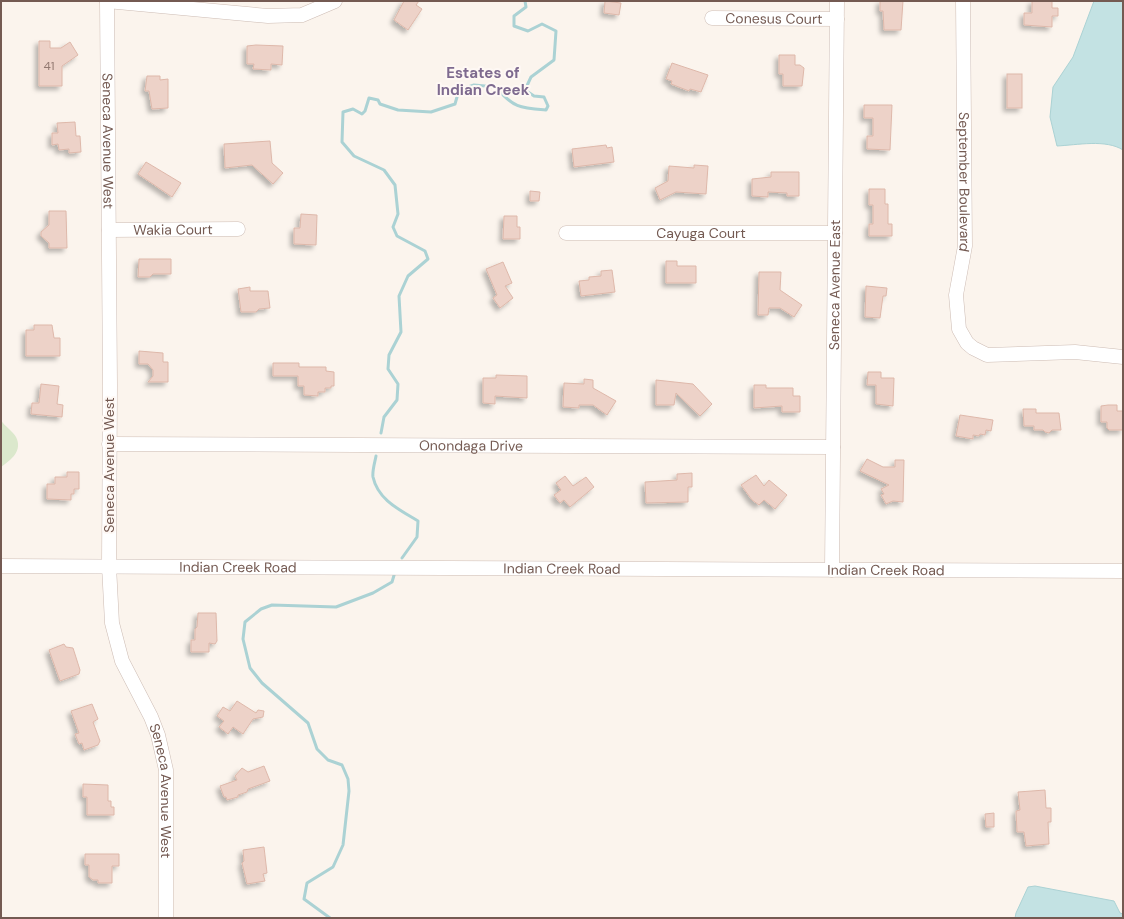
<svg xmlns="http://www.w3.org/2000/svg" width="1124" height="919" font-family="'DM Sans',sans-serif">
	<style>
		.green { fill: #dbe8cc }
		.water { fill: #c3e2e3; stroke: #abd2d4 }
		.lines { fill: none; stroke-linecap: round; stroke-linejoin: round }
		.stream { stroke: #abd2d4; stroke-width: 3 }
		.building { fill: #edd2c8; stroke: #deb8aa; filter: url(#shadow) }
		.minor-casing { stroke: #cdbcb4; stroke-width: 15 }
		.minor { stroke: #fff; stroke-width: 14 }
		.labels { text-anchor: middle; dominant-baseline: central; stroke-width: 4; stroke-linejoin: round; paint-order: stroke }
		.number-label { font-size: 12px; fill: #927870 }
		.street-label { font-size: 14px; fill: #745a52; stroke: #fef8f4 }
		.neighbourhood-label { font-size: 15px; font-weight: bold; fill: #7e6a8f; stroke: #fef8f4 }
	</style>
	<defs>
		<filter id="shadow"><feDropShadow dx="-3.5" dy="3.5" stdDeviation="2" flood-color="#0004"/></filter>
	</defs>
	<rect width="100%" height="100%" fill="#fbf4ed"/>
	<path class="green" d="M1,420c4,7 11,10 15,17 7,14 -5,23 -15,30z"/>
	<g class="water">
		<path d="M1094,1h29v149c-17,-11 -46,-5 -66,-4l-7,-29 3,-30 20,-30z"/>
		<polygon points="1035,886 1114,901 1120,913 1123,914 1123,918 1015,918 1016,913 1028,887"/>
	</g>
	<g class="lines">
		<g class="stream">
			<path d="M381,433l3,-16 13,-17 1,-16 -10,-15 1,-14 12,-23 -2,-36 9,-20 20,-17 -3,-8 -28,-15 -4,-9 5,-13 -3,-29 -11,-15 -30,-14 -12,-14 1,-30 10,-3 9,5 3,-3 4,-13 9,2 2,4 18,6 33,2 24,-8 4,-14 15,-5 22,2c17,21 25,21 50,23l2,-4 -4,-9 -10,-1 -9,-6 6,-13 23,-17 2,-29 -14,-7 -14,7 -14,-5v-10l12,-9 -1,-6"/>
			<path d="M376,456c-1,6 -4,15 -3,21 5,23 27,33 45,44l-1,16 -15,21"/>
			<polyline points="330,918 304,899 307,883 333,867 343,845 349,791 348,779 342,765 328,760 317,749 308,723 262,683 250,668 243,639 245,622 261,609 272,605 336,607 373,593 392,582 395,572"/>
		</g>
	</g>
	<g class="building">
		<polygon points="404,1 419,1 416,5 422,9 408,30 394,20"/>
		<polygon points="605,1 621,3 619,15 604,13"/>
		<polygon points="880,1 903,1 901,30 884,30 883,11 880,11"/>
		<polygon points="1032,1 1052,1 1052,8 1058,8 1058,16 1052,16 1052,27 1024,25 1024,13 1032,13"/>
		<polygon points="39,41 50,41 50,48 61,48 70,42 78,55 62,66 62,86 39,86"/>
		<polygon points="256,45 283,46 282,65 271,64 271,70 253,69 254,64 247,64 247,46"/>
		<polygon points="779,55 795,55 795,65 800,65 804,68 802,86 783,86 783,74 779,74"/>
		<polygon points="672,63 708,75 701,92 690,89 689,91 671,84 672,81 666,79"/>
		<rect x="1007" y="74" width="15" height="34"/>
		<polygon points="147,76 160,76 160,80 168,79 168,108 152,109 149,91 145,91"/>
		<polygon points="864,105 892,105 890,150 867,149 867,136 873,136 873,118 864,118"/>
		<polygon points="75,122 76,136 80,136 81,152 69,153 69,149 59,150 58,144 52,145 52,133 58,133 57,123"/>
		<polygon points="270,141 272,163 283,173 273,184 252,165 225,168 224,144"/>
		<polygon points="606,145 607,148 612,147 614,162 574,167 572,149"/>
		<polygon points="146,162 181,183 172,197 138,174"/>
		<polygon points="694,165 708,166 706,194 676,192 660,200 655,188 668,181 669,166 694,168"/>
		<polygon points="771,172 799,172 799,196 787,196 787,193 768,192 768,197 752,196 752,179 771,177"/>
		<polygon points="869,189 885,189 885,204 888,204 888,224 892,224 892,236 869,236 869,224 873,224 873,205 869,205"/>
		<polygon points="530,191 540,192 539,201 530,201"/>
		<polygon points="49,211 66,211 67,248 49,248 49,243 41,236 41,232 49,225"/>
		<polygon points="301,214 317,215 316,245 294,244 294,228 300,228"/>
		<polygon points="504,216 517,216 517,227 520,227 520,239 503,239"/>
		<polygon points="139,259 171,259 171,274 153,274 150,277 138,277"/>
		<polygon points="666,261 677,261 677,266 696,266 696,283 666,283"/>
		<polygon points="503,262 512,283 505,286 513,298 500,308 493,298 497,295 486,269"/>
		<polygon points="612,270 615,292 581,296 579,281 589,280 589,277 601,276 601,271"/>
		<polygon points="759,272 781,272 780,290 802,305 794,317 780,308 769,308 768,315 758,315"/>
		<polygon points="866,286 887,288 886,296 883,296 880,318 865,317"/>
		<polygon points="250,287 250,291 268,291 270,308 259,309 256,312 241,312 238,289"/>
		<polygon points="34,325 52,325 54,338 60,338 60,356 26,356 26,330 34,330"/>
		<polygon points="139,351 163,353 163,362 168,362 168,382 148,382 153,376 153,370 148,364 139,364"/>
		<polygon points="273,363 299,363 299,367 326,367 326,371 334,372 334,386 331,386 331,388 325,388 325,392 318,392 318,396 304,395 304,386 298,386 298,376 273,376"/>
		<polygon points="868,372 881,372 881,378 894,378 893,406 876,404 876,385 867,385"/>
		<polygon points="496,375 527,376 527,398 495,396 495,404 483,403 483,378 496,378"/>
		<polygon points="584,379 593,380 593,388 616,401 607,415 593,405 579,405 579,408 563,407 564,383 584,384"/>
		<polygon points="656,380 693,384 712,404 700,416 676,393 674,405 656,405"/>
		<polygon points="41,384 59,386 57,404 63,405 62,417 31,414 32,403 39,403"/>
		<polygon points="754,385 766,385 766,388 793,388 793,396 800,396 800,412 782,412 782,406 754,408"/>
		<polygon points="1108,405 1117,405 1117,411 1123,411 1123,430 1109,430 1107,428 1107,422 1101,422 1101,406"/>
		<polygon points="1023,409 1036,409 1036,413 1059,413 1061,430 1052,430 1049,433 1045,432 1043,430 1034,430 1034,426 1024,426"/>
		<polygon points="960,415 993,420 991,431 986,430 985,435 980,434 979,436 973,435 973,439 956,436"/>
		<polygon points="867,459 883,467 895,467 895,460 904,460 903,502 893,501 886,504 881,495 884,494 881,489 889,485 860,471"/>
		<polygon points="67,472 79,472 79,489 74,489 74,494 71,494 71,500 47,499 47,484 55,484 55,477 67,477"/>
		<polygon points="692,473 692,487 688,487 688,502 646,503 645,482 677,480 677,474"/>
		<polygon points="756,475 764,486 769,480 787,495 775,509 764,500 759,505 752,500 741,485"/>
		<polygon points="565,476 573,486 586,477 594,487 570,507 564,500 560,503 554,495 561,490 556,483"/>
		<polygon points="198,613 216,613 217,641 215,644 209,643 209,652 191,652 191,640 195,640 195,629 197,627"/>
		<polygon points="64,644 66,647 73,648 80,670 79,674 60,681 49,650"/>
		<polygon points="237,701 256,713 258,710 264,711 263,717 253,719 243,734 233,727 228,734 219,727 224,721 217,716 223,707 230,711"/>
		<polygon points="92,704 98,719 93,722 100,741 98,745 84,750 82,743 79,744 75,734 79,733 71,711"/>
		<polygon points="264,766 270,781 248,789 247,792 238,795 238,797 227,800 226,797 224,797 220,786 237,780 235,776 242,768 248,772"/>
		<polygon points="83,784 108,785 108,801 111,801 111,807 114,807 114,815 87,815 87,797 83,797"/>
		<polygon points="1045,790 1046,808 1051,808 1051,822 1048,822 1049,844 1026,846 1024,832 1017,832 1016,811 1020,810 1018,792"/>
		<polygon points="994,813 994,827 986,827 985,814"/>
		<polygon points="264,847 267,873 263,874 265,881 247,884 242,863 244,861 243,850"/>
		<polygon points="85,854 119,854 119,866 112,866 112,883 98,883 98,880 93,880 89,877 89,865 85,865"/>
	</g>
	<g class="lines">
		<g class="minor-casing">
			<g id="minor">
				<path id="s1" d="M107,1l3,384 -1,181 3,57 10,38 29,56 7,18 8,35v148"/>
				<polyline points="107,1 268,16 302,15 335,1"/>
				<path id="s2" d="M963,1l2,245 -9,49 3,34 8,14 6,5 14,7 88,-3 48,5"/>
				<path id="s3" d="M712,18l125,1"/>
				<path id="s4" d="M109,230l129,-1"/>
				<path id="s5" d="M566,233h269"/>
				<path id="s6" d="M109,444l724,3"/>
				<path id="s7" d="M1,566l1122,5"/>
				<path id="s8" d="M832,570l5,-569"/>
			</g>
		</g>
		<use href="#minor" class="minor"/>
	</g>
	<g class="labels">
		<g class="number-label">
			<text x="49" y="66">41</text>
		</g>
		<g class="street-label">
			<text stroke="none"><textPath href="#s3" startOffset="62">Conesus Court</textPath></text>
			<text stroke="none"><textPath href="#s1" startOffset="140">Seneca Avenue West</textPath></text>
			<text stroke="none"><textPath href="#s2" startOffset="181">September Boulevard</textPath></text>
			<text stroke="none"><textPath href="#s4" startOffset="64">Wakia Court</textPath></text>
			<text stroke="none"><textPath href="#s5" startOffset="135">Cayuga Court</textPath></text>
			<text stroke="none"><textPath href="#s8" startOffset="285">Seneca Avenue East</textPath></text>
			<text stroke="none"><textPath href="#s6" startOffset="362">Onondaga Drive</textPath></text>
			<text transform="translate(109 465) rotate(-90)">Seneca Avenue West</text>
			<text stroke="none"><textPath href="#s7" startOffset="237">Indian Creek Road</textPath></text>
			<text stroke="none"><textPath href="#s7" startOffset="561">Indian Creek Road</textPath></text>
			<text stroke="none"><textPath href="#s7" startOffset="885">Indian Creek Road</textPath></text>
			<text stroke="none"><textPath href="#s1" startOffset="800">Seneca Avenue West</textPath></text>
		</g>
		<g class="neighbourhood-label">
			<text x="483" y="73">Estates of<tspan x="483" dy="17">Indian Creek</tspan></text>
		</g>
	</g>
	<rect width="1124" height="919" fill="none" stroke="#745a52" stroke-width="4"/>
</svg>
